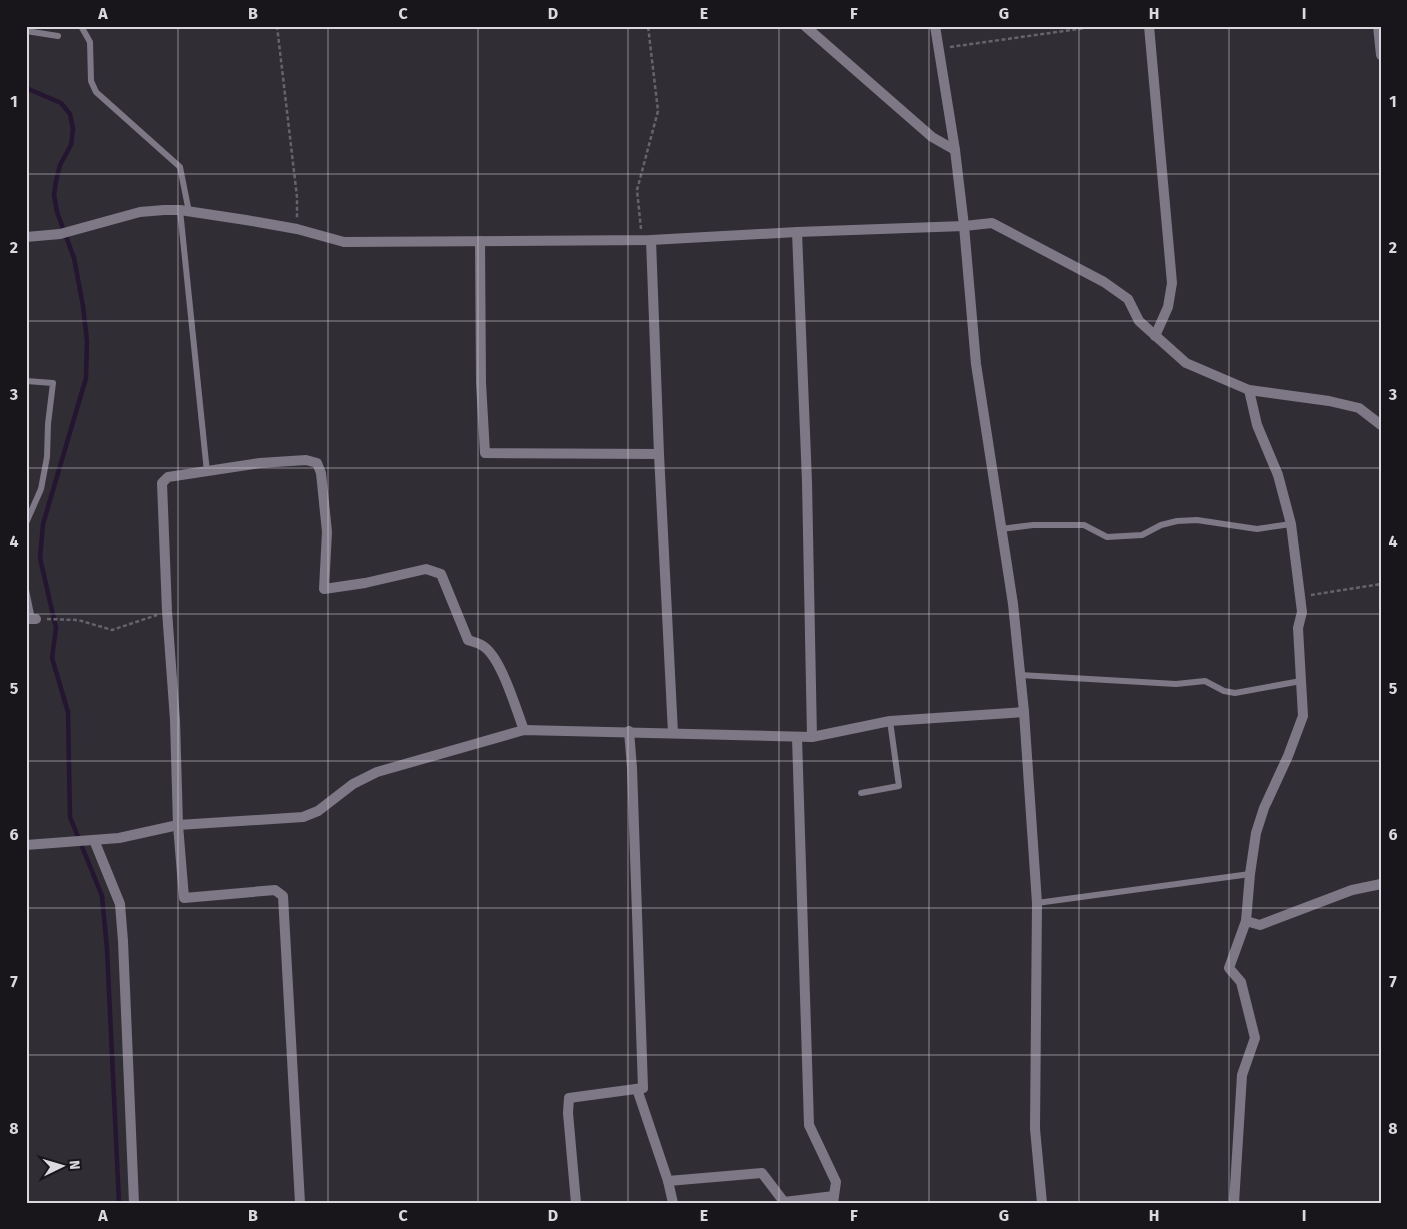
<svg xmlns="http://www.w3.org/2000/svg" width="1407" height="1229" font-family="'Fira Sans',sans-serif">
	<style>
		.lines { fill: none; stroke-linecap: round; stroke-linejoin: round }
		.stream { stroke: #241531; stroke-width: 4.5 }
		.path { stroke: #66636a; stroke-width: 2.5; stroke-dasharray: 4 2.5; stroke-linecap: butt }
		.service { stroke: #7e7786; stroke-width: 6 }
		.minor { stroke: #7e7786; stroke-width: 10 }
		.tertiary { stroke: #7e7786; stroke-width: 10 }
		.grid { fill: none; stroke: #dbd9de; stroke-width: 1; stroke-opacity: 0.55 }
		.neatline { fill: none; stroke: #dbd9de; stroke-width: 2 }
		.grid-label { font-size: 16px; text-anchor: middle; font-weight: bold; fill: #dbd9de }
	</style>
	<rect width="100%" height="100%" fill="#312d35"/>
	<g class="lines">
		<polyline class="stream" points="26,88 61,103 70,114 73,129 71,145 60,165 56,181 54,195 57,212 74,258 83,306 87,341 86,378 43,524 40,558 56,628 52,658 68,712 70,817 102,896 107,949 119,1203"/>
		<g class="path">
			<polyline points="277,26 297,197 297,218"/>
			<polyline points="950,47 1100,26"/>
			<polyline points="641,229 637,190 658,111 648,26"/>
			<polyline points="1311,595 1381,584"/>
			<polyline points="47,619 78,620 112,630 157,615"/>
		</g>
		<g class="service">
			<polyline points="81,26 90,42 91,81 96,92 180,167 189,212"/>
			<polyline points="26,31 58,36"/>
			<polyline points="180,210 207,472"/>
			<polyline points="26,381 53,383 48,424 47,457 41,489 26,523"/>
			<polyline points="1001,529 1033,525 1084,525 1107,537 1142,535 1161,525 1177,521 1197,520 1257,529 1291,524"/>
			<polyline points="26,590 32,619"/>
			<polyline points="1020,675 1176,684 1205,681 1224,691 1235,693 1301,681"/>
			<polyline points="861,793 899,786 890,721"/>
			<polyline points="1037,903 1250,874"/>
		</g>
		<g class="minor">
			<polyline points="1149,26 1172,283 1168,307 1155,336"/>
			<polyline points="1378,26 1381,55"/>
			<polyline points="26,237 60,234 140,212 164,210 180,210 246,220 297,229 344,242 651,240 797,232 964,226 992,223 1104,282 1128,299 1139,321 1186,363 1249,390 1329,401 1359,408 1381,425"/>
			<polyline points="651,240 659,454 673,733"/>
			<polyline points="480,241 481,383 485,453 659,454"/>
			<polyline points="26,619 36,619"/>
			<polyline points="797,737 809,1125 836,1182 833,1203"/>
			<polyline points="812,737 890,721 1024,712"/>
			<polyline points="94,840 120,904 123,941 134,1203"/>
			<polyline points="26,845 119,838 178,825 303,817 318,811 353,784 377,772 524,730 812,737 807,482 797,232"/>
			<polyline points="1246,921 1260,925 1352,890 1381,884"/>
			<polyline points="637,1089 668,1181 673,1203"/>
			<polyline points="668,1181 762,1173 784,1202 834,1196"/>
			<path d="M300,1203l-17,-307 -8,-6 -91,8 -6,-73 -3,-105 -8,-109 -5,-128 6,-6 92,-14 46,-3 11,3 4,10 6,59 -3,57 41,-6 61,-14 15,5 27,66c5,2 11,3 15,6 18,11 33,63 41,84"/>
			<polyline points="576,1203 568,1113 569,1098 643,1088 632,768 629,731"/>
			<polyline points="1234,1203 1242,1075 1255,1038 1241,982 1229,968 1246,921 1250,874 1256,833 1264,808 1288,756 1303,716 1298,628 1302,612 1291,524 1278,475 1257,425 1249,390"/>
		</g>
		<g class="tertiary">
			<polyline points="805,26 932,137 955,150"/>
			<polyline points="935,26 955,150 964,226 976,364 1013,604 1024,712 1037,903 1035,1129 1042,1203"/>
		</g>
	</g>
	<path class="grid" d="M178,26v1177M328,26v1177M478,26v1177M628,26v1177M779,26v1177M929,26v1177M1079,26v1177M1229,26v1177M26,174h1355M26,321h1355M26,468h1355M26,614h1355M26,761h1355M26,908h1355M26,1055h1355"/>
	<rect width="1407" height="1229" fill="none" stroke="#18161a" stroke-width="55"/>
	<g transform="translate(62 1166) rotate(85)" stroke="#18161a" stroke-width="4" paint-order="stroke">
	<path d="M0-4L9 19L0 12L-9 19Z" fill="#dbd9de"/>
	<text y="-8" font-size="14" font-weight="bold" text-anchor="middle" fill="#dbd9de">N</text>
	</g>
	<rect x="28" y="28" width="1352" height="1174" class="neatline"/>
	<g class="grid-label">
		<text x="103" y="19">A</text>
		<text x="253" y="19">B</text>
		<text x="403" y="19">C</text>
		<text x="553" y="19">D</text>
		<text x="704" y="19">E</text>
		<text x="854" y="19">F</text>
		<text x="1004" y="19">G</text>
		<text x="1154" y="19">H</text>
		<text x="1304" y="19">I</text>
		<text x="14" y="107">1</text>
		<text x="1393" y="107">1</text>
		<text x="14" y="253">2</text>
		<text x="1393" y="253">2</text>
		<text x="14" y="400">3</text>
		<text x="1393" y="400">3</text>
		<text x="14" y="547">4</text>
		<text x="1393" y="547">4</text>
		<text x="14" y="694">5</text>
		<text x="1393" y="694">5</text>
		<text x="14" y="840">6</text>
		<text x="1393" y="840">6</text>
		<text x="14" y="987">7</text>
		<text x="1393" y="987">7</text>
		<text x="14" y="1134">8</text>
		<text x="1393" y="1134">8</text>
		<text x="103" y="1221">A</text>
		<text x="253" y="1221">B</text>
		<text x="403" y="1221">C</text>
		<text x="553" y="1221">D</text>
		<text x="704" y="1221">E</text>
		<text x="854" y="1221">F</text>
		<text x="1004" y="1221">G</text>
		<text x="1154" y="1221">H</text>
		<text x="1304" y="1221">I</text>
	</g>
</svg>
